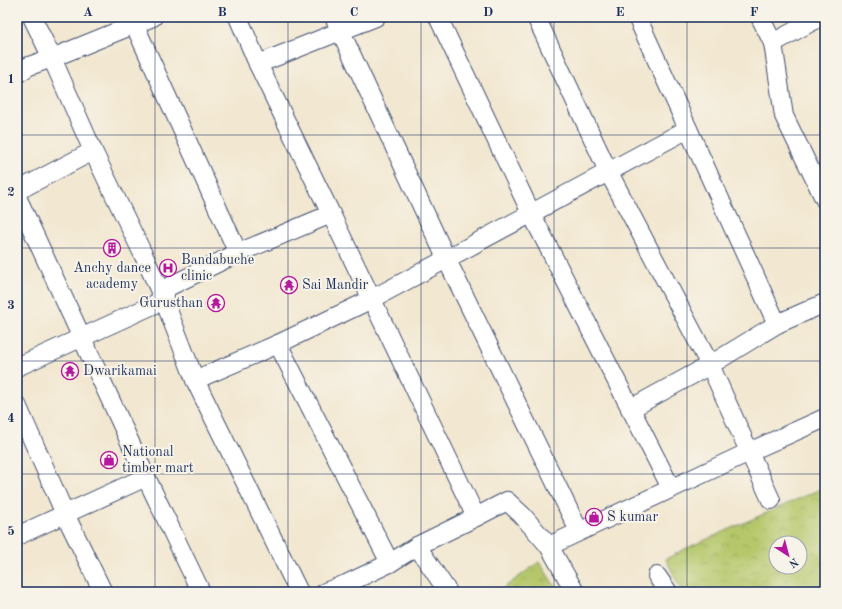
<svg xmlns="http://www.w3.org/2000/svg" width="842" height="609" font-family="'Old Standard TT',serif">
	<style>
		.park { fill: url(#park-crowns); stroke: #687b64; fill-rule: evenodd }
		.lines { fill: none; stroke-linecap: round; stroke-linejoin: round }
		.street-casing { stroke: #3b4b6f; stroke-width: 20 }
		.street { stroke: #fff; stroke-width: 18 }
		.grid { fill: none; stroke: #1b2f5e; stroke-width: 1; stroke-opacity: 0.55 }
		.labels { text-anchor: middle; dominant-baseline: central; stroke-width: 4; stroke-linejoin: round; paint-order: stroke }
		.poi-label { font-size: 14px; fill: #1b2f5e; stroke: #f7f3e8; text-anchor: start }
		.neatline { fill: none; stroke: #1b2f5e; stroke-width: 1.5 }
		.grid-label { font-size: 13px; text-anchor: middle; font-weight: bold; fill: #1b2f5e }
	</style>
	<defs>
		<pattern id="park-crowns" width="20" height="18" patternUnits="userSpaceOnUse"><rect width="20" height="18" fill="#b5c76a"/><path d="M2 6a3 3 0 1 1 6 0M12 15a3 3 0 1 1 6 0" fill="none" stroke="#9bab5e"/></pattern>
	</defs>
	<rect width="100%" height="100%" fill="#f7f3e8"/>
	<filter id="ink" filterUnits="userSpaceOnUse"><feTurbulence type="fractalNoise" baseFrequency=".025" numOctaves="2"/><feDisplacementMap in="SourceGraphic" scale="8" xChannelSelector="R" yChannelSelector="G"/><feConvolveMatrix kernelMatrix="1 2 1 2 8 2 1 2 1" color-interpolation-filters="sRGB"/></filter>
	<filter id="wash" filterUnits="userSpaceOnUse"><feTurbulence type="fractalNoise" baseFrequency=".012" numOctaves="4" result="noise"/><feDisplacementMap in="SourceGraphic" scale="16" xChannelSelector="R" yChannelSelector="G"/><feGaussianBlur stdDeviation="0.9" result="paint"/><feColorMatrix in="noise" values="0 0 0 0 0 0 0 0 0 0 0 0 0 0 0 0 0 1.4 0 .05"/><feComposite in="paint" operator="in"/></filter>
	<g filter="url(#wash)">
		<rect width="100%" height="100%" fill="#f2e7d0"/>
		<g class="park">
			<path d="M825,487v105h-143l-16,-33 19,-10zM776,543h24v24h-24z"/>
			<polygon points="539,562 559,592 498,592"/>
		</g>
	</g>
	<g filter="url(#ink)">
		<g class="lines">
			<g class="street-casing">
				<g id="street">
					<polyline points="32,17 52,58 93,151 143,254 164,300 195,380 299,592"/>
					<polyline points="131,17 238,253"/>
					<polyline points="238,17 258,64 376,17"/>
					<polyline points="334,17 446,258 579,531"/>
					<polyline points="438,17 531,213 671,488"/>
					<polyline points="536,17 608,171 710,365 771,500"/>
					<polyline points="637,17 777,324 825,303"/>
					<polyline points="760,17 773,43"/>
					<polyline points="820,17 773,43 784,116 825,200"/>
					<polyline points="258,64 331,214"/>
					<polyline points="17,74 29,66 52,58 153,17"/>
					<polyline points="17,191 93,151"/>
					<polyline points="17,197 146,477 201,592"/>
					<polyline points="17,367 164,300 166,288 238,253 331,214 476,517 507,501 522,515 549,546"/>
					<polyline points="195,380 278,344"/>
					<polyline points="17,405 65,514 103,592"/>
					<polyline points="630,409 710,365 777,324"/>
					<polyline points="17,536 146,477"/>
					<polyline points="417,546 476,517"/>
					<polyline points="390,563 278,344 372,299 688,129"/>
					<polyline points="657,576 668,592"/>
					<polyline points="325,592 346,584 390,563 417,546 448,592"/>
					<polyline points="575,592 549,546 749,452 825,418"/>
				</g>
			</g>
			<use href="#street" class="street"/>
		</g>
	</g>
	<path class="grid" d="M155,17v575M288,17v575M421,17v575M554,17v575M687,17v575M17,135h808M17,248h808M17,361h808M17,474h808"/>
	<defs>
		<g id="building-ring" transform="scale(0.9)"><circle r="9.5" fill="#f7f3e8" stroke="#b5179e" stroke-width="1.5"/><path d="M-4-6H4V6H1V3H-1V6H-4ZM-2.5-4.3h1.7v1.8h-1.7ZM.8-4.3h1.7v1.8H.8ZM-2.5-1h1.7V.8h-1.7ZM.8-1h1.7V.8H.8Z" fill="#b5179e"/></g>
		<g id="hospital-ring" transform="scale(0.9)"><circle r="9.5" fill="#f7f3e8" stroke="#b5179e" stroke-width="1.5"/><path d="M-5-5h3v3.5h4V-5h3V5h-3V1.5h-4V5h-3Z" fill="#b5179e"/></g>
		<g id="temple-ring" transform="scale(0.9)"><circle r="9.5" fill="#f7f3e8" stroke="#b5179e" stroke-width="1.5"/><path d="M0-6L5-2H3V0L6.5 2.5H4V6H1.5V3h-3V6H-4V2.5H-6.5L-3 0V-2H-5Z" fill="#b5179e"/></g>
		<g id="shop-ring" transform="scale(0.9)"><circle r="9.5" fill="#f7f3e8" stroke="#b5179e" stroke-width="1.5"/><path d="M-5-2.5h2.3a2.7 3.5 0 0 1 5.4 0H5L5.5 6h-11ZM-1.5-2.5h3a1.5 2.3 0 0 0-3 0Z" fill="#b5179e"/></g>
	</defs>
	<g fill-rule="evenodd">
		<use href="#building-ring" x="112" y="248"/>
		<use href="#hospital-ring" x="168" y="268"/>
		<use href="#temple-ring" x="289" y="285"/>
		<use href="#temple-ring" x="216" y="303"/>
		<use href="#temple-ring" x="70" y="371"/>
		<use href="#shop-ring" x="109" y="460"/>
		<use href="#shop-ring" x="594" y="517"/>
	</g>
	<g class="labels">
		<g class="poi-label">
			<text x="181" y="260">Bandabuche<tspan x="181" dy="16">clinic</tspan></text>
			<text x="112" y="268" text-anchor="middle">Anchy dance<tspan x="112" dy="16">academy</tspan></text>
			<text x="302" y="285">Sai Mandir</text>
			<text x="203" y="303" text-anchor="end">Gurusthan</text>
			<text x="83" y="371">Dwarikamai</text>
			<text x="122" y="452">National<tspan x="122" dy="16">timber mart</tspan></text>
			<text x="607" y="517">S kumar</text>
		</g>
	</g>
	<rect width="842" height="609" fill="none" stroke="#f7f3e8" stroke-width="44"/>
	<g transform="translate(788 555) rotate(144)"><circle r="19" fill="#f7f3e8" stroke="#9fa5b1"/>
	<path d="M0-3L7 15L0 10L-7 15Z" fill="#b5179e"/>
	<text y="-6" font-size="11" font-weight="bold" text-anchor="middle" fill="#1b2f5e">N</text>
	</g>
	<rect x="22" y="22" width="798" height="565" class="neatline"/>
	<g class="grid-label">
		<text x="88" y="16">A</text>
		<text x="222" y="16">B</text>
		<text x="354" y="16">C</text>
		<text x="488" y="16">D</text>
		<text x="620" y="16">E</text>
		<text x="754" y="16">F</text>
		<text x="11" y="83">1</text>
		<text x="11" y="196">2</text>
		<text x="11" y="309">3</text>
		<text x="11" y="422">4</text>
		<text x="11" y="535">5</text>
	</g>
</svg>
